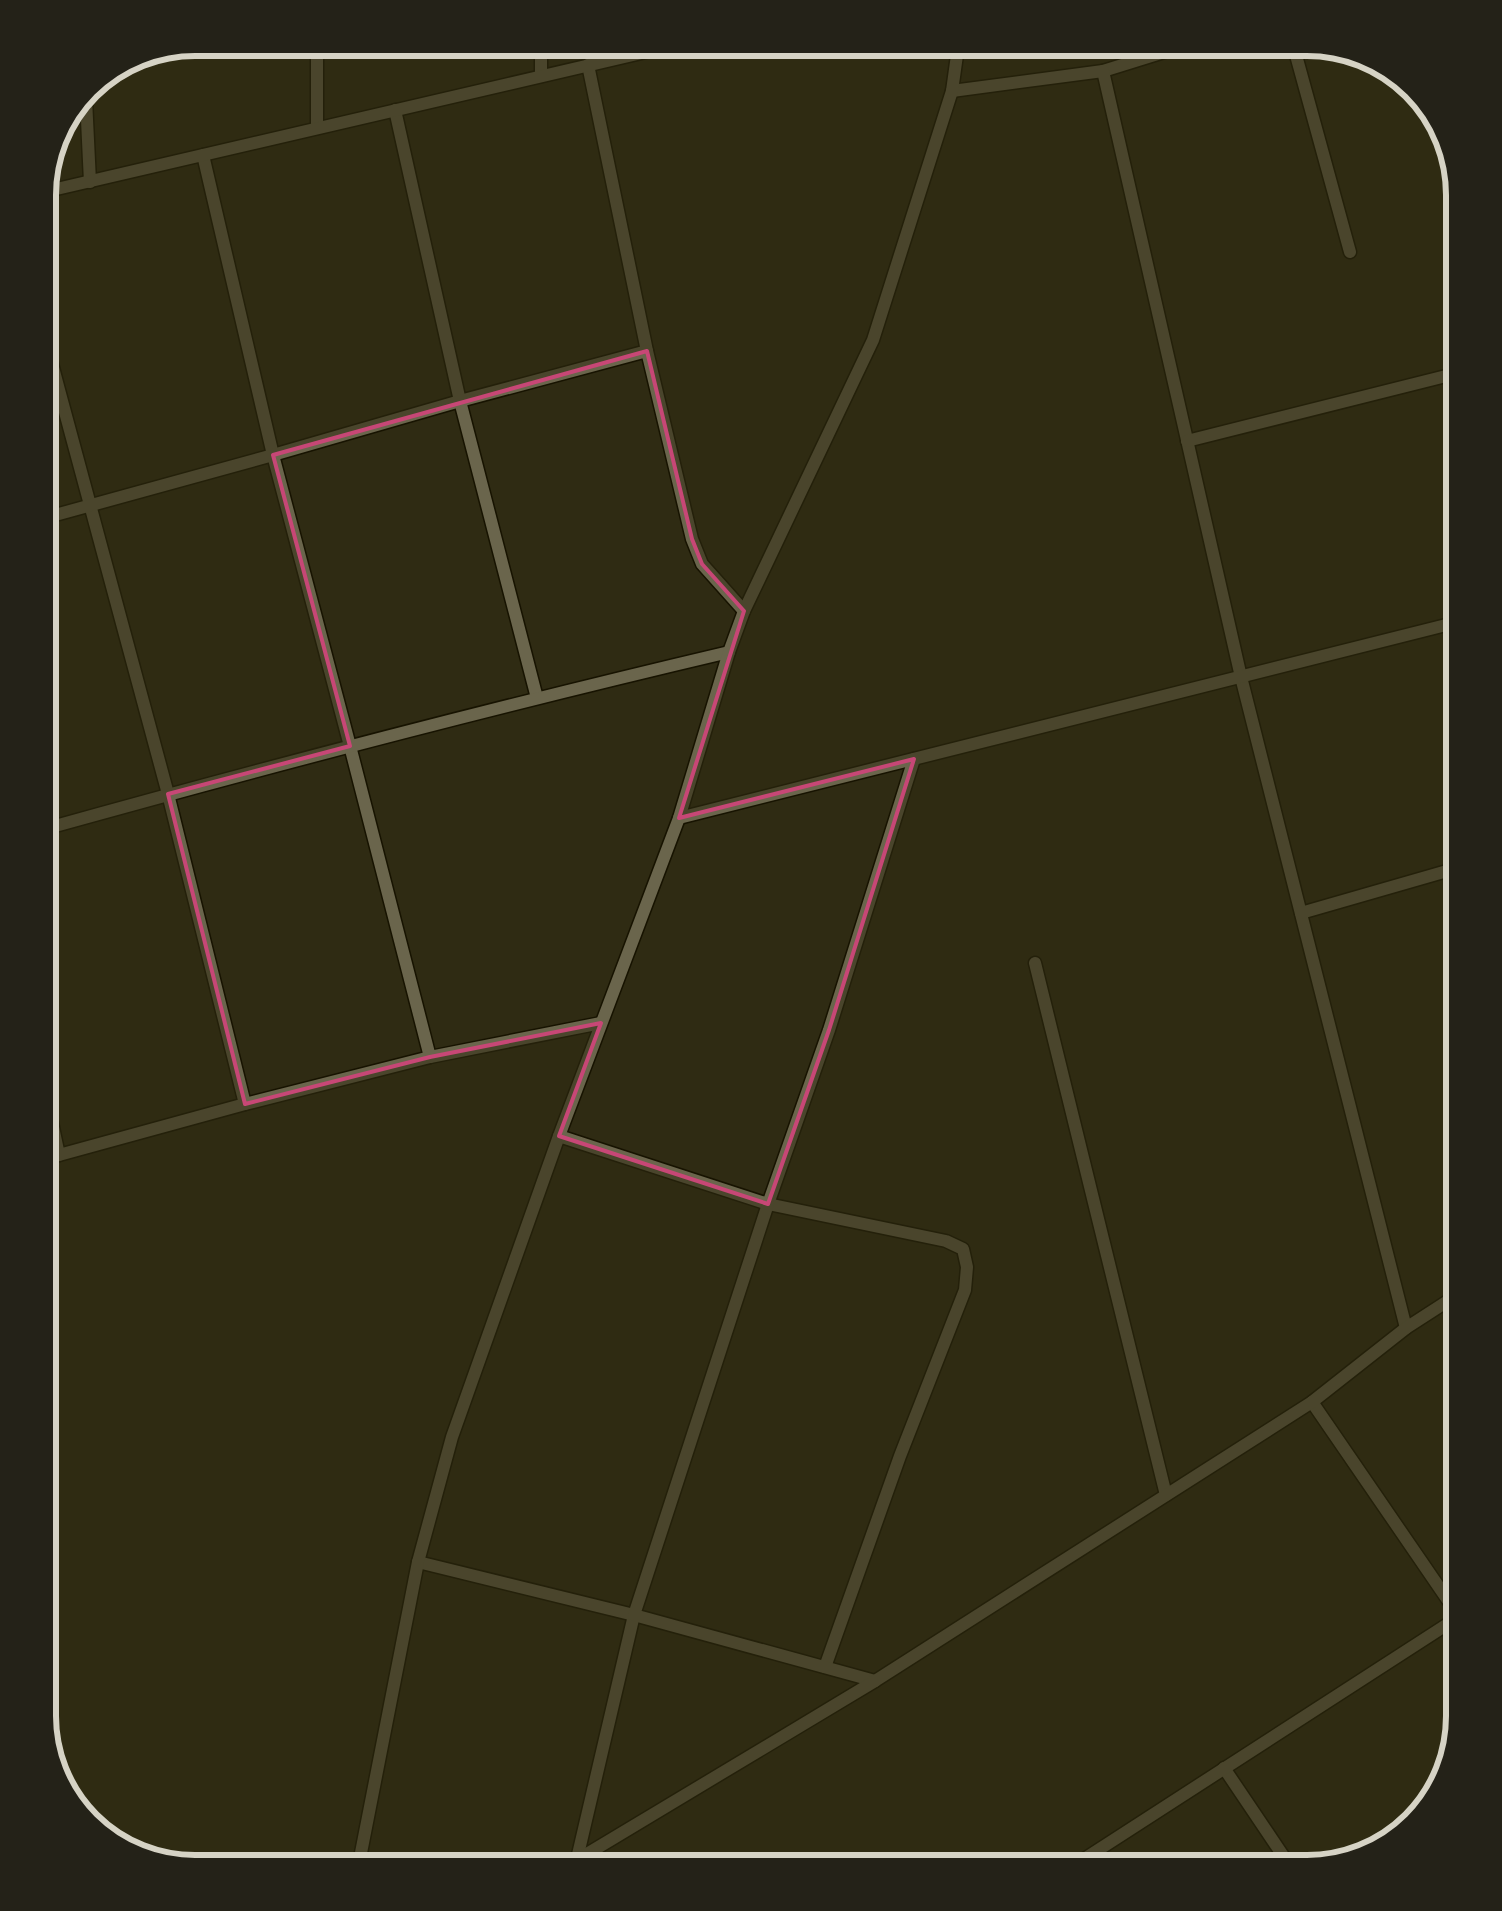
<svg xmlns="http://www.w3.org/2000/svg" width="1502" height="1911" font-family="'Titillium Web',sans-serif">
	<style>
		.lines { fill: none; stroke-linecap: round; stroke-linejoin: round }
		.minor-casing { stroke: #171300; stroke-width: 15 }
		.minor { stroke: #6a654c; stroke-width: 12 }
		.marked { fill: none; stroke: #c74776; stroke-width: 4; stroke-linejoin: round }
		.rim { fill: none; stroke: #d6d3c5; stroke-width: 6 }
	</style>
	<rect width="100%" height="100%" fill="#2f2b13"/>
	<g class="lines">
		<g class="minor-casing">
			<g id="minor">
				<polyline points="317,48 317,128"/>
				<polyline points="541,48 541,76"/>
				<polyline points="1294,48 1350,252"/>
				<polyline points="588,65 647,351"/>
				<polyline points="1103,71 1177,48"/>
				<polyline points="952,91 1103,71 1241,677 1406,1328"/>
				<polyline points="86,99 90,182"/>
				<polyline points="395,110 460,401 537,698"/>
				<polyline points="203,155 273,455 350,746 430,1057"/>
				<polyline points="48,191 663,48"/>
				<polyline points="48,349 168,794 245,1104"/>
				<polyline points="1187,441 1454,374"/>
				<polyline points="48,517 273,455 460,401 647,351 692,539 702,564 744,611"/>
				<polyline points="679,818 1454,623"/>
				<path d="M48,828c226,-63 452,-122 681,-176"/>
				<polyline points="1301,913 1454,869"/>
				<polyline points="1035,963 1166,1495"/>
				<polyline points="48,1104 59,1155"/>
				<polyline points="559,1136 768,1204 946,1241 963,1249 967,1267 965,1290 900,1456 825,1667"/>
				<polyline points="48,1158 245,1104 430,1057 601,1023"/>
				<polyline points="1312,1402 1454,1609"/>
				<polyline points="418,1562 634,1615 576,1863"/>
				<polyline points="875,1681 634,1615 768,1204 829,1030 914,759"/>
				<polyline points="1224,1768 1288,1863"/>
				<polyline points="577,1860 875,1681 1312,1402 1406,1328 1454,1297"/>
				<polyline points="359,1863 418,1562 452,1437 559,1136 679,818 729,652 744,611 873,340 952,91 958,48"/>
				<polyline points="1078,1863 1454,1620"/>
			</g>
		</g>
		<use href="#minor" class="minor"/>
	</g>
	<path d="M0 0H1502V1911H0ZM647,351l45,188 10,25 42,47 -65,207 235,-59 -85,271 -61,174 -209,-68 42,-113 -171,34 -185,47 -77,-310 182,-48 -77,-291z" fill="#2f2b13" fill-opacity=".55" fill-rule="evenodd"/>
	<path class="marked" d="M647,351l45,188 10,25 42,47 -65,207 235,-59 -85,271 -61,174 -209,-68 42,-113 -171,34 -185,47 -77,-310 182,-48 -77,-291z"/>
	<path d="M0 0H1502V1911H0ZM195 56H1307A139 139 0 0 1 1446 195V1716A139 139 0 0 1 1307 1855H195A139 139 0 0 1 56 1716V195A139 139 0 0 1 195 56Z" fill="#242218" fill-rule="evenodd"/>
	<path class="rim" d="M195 56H1307A139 139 0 0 1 1446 195V1716A139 139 0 0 1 1307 1855H195A139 139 0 0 1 56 1716V195A139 139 0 0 1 195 56Z"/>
</svg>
